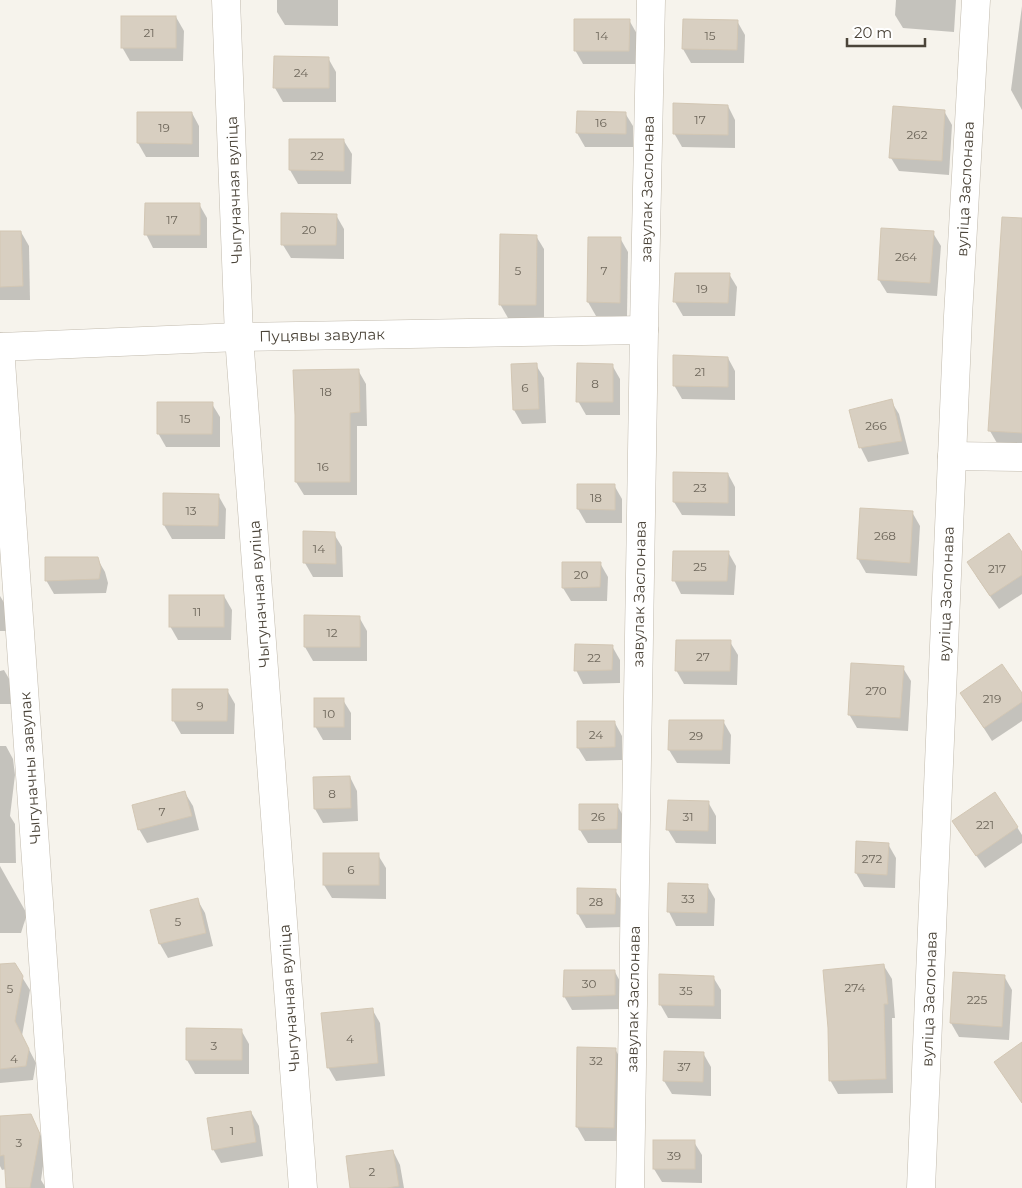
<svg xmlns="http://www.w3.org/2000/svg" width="1022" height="1188" font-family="Montserrat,sans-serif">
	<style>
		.shadow { fill: #0003 }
		.building { fill: #d8cfc1; stroke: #d3c7b4 }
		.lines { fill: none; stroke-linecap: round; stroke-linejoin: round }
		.minor-casing { stroke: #c2bbae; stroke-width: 29 }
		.minor { stroke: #fff; stroke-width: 28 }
		.labels { text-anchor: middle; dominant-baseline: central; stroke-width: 5; stroke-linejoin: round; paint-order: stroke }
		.number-label { font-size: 12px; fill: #6e675b }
		.street-label { font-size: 15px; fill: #4b4439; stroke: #fff }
	</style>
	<rect width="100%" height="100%" fill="#f6f3ec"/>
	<g class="shadow">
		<polygon points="277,0 338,0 338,26 285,25 277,12"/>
		<polygon points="896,0 956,0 954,32 903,28 895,15"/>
		<polygon points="1022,6 1022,110 1011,90"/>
		<polygon points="176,17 184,31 183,61 130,61 122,47"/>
		<polygon points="629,20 637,34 637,64 583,64 575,50"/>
		<polygon points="737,21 745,35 744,63 691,63 683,49"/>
		<polygon points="328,58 336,72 336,102 283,102 275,88"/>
		<polygon points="728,106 735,120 735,148 682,147 674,133"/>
		<polygon points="944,111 952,125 949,175 899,171 891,158"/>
		<polygon points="192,113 199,126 199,157 146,157 138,143"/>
		<polygon points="625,113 633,126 633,147 585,147 577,133"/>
		<polygon points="290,140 344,141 352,154 351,184 298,184 290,170"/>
		<polygon points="199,204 207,218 207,248 153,248 146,234"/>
		<polygon points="336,215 344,229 344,259 291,258 283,245"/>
		<polygon points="1022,220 1022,458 1005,457 990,431"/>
		<polygon points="0,232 21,232 29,246 30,300 0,300"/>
		<polygon points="933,233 941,246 937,296 887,293 879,280"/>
		<polygon points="536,236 544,249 544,318 508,318 500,304"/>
		<polygon points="589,238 620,238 628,252 627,316 596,316 588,302"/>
		<polygon points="676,274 729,274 737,287 735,316 683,316 675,302"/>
		<polygon points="728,358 735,371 735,400 682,399 674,385"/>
		<polygon points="536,365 544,378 546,423 522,424 514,410"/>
		<polygon points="612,365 620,379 620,415 586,415 578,401"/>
		<polygon points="358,370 366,384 367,426 357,426 357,495 304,495 296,482"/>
		<polygon points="891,401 899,414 909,454 868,462 861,448 851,411"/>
		<polygon points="212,404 220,417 220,447 166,447 158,433"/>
		<polygon points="728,474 735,487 735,516 682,515 674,502"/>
		<polygon points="614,485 622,499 622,523 586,523 578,509"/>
		<polygon points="164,495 218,495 226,509 225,539 172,539 164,525"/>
		<polygon points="912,512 920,526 917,576 866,573 858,559"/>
		<polygon points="304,533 334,534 342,547 343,577 313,577 305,563"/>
		<polygon points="728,552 736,566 734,595 681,594 674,580"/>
		<polygon points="1022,554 1022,594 999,609 976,576"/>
		<polygon points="97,558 105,572 108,583 106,593 54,594 46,580"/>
		<polygon points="600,563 608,577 607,601 571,601 563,588"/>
		<polygon points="0,596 8,609 7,631 0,631"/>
		<polygon points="224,596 232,610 231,640 178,640 170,626"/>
		<polygon points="305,617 359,617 367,631 367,661 313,661 305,647"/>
		<polygon points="730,642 738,655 737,685 684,684 676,670"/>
		<polygon points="612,646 620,660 620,683 583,684 576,670"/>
		<polygon points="903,668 911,681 908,731 857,728 849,714"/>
		<polygon points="4,670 12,684 11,704 0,704 0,671"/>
		<polygon points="227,690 235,704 234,734 181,734 173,720"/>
		<polygon points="962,694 1022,695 1022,721 992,741"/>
		<polygon points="343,700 351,713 351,740 323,740 315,726"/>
		<polygon points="723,721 731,735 730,764 677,763 669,750"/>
		<polygon points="615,723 622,736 622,760 586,761 578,748"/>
		<polygon points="0,746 6,746 13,759 15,775 10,816 15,824 16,863 0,863"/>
		<polygon points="350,777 357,791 358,821 323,823 315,809"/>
		<polygon points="185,793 193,806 199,830 147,843 139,829"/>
		<polygon points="708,802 716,816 716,844 676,843 668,830"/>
		<polygon points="617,805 625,819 624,843 588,843 580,830"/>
		<polygon points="1017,827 1022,835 1022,843 985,868 962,835"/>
		<polygon points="857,843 888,844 896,858 895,888 864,887 856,873"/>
		<polygon points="378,855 386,868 386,899 332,898 324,885"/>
		<polygon points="0,866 27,914 21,933 0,933"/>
		<polygon points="707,885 715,899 714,926 676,926 669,912"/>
		<polygon points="579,889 615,890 623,903 623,927 586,928 578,914"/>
		<polygon points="197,899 205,913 213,946 168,958 160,944 152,911"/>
		<polygon points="14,964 30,990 22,1036 36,1063 33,1080 0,1083 0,965"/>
		<polygon points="884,966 892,979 895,1018 892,1018 893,1093 838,1094 830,1080"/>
		<polygon points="615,972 622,985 622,1009 572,1010 564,996"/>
		<polygon points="1004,976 1012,990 1009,1040 959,1037 951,1023"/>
		<polygon points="713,977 721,990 721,1019 668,1018 660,1004"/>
		<polygon points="372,1009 380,1023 385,1076 336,1081 328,1067"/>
		<polygon points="188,1030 241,1030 249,1044 249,1074 195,1074 187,1060"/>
		<polygon points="615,1049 623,1063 621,1141 585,1141 577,1127 577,1103"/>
		<polygon points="703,1053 711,1067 711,1096 672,1094 664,1081"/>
		<polygon points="251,1112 259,1126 263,1156 221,1163 213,1149"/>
		<polygon points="30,1116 46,1145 41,1180 46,1188 7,1188 6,1169 2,1170 0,1166 0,1118"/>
		<polygon points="694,1142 702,1155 702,1183 662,1182 654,1169"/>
		<polygon points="393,1151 400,1165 404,1188 352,1188"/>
	</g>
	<g class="building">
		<rect x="121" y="16" width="55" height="32"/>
		<polygon points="574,19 630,19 629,51 574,51"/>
		<polygon points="683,19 738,20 737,50 682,49"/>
		<polygon points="274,56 329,57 329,88 273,88"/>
		<polygon points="673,103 728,105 728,135 673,134"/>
		<polygon points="893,106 945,110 942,161 889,158"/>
		<polygon points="577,111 626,112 626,134 576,133"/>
		<polygon points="137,112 192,112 192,144 137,143"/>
		<polygon points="289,139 344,139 344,171 289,170"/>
		<polygon points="145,203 200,203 200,235 144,235"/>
		<polygon points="281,213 337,214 336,245 281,245"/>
		<polygon points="1002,217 1022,218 1022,433 988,431"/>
		<polygon points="881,228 934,231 930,283 878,280"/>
		<polygon points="0,231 21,231 23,286 0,287"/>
		<polygon points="500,234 537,235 536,305 499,305"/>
		<polygon points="588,237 621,237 620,303 587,302"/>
		<polygon points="675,273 730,273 728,303 673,302"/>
		<polygon points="673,355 728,357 728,387 673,386"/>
		<polygon points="537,363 539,409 513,410 511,364"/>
		<polygon points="577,363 613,364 613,402 576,402"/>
		<polygon points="359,369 360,412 350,413 350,482 295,482 295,415 293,370"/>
		<polygon points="892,399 902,441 859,448 849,410"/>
		<polygon points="157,402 213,402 212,434 157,434"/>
		<polygon points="673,472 728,473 728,503 673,502"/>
		<polygon points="577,484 615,484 615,510 577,509"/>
		<polygon points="163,493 219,494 218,526 163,525"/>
		<polygon points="860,508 913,511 910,563 857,559"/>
		<polygon points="303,531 335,532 336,564 303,563"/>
		<polygon points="1009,533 1022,552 1022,575 990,596 967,562"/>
		<polygon points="673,551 729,551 727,581 672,581"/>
		<polygon points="45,557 98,557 101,568 99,579 45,581"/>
		<polygon points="562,562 601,562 600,587 562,588"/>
		<rect x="169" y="595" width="55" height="32"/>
		<polygon points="304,615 360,616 360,647 304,647"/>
		<polygon points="676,640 731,640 730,671 675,671"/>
		<polygon points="575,644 613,645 612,670 574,671"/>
		<polygon points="851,663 904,666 900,718 848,715"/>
		<polygon points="1002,664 1022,693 1022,702 984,728 960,693"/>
		<polygon points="172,689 228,689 227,721 172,721"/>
		<rect x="314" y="698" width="30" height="29"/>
		<polygon points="669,720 724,720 722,750 668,750"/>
		<polygon points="577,721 615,721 615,747 577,748"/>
		<polygon points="350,776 351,808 314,809 313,777"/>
		<polygon points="185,791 192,816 138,830 132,805"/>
		<polygon points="995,792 1018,827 976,856 952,821"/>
		<polygon points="668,800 709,801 708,831 666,830"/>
		<polygon points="579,804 618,804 617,829 579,830"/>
		<polygon points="856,841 889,843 887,875 855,873"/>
		<rect x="323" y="853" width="56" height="32"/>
		<polygon points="668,883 708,884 707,913 667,912"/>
		<polygon points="577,888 616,889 615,914 577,914"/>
		<polygon points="198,898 206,933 159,944 150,910"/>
		<polygon points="15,963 23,976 15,1021 29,1049 26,1066 0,1069 0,964"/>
		<polygon points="884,964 888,1004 884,1004 886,1079 829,1081 828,1028 823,970"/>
		<polygon points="564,970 615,970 615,995 563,997"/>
		<polygon points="953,972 1005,975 1002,1027 950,1023"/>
		<polygon points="659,974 714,976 714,1006 659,1005"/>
		<polygon points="373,1008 378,1063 327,1068 321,1013"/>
		<polygon points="186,1028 242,1029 242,1060 186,1060"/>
		<polygon points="1022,1042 1022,1103 994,1062"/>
		<polygon points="577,1047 616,1048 614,1128 576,1127"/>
		<polygon points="664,1051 704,1052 703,1082 663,1081"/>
		<polygon points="251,1111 256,1142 212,1150 207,1118"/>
		<polygon points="31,1114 40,1134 30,1188 6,1188 4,1155 0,1156 0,1116"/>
		<rect x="653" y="1140" width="42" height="29"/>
		<polygon points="393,1150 399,1186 387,1188 350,1188 346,1156"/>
	</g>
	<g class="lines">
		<g class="minor-casing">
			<g id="minor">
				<polyline points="226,0 239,337 303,1188"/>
				<polyline points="0,347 59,1188"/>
				<polyline points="0,347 239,337 644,330"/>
				<polyline points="952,456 1022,457"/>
				<polyline points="630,1188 644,330 651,0"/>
				<polyline points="921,1188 958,316 976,0"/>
			</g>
		</g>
		<use href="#minor" class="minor"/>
	</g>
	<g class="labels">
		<g class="number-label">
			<text x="149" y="32">21</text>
			<text x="602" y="35">14</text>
			<text x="710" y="35">15</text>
			<text x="301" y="72">24</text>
			<text x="700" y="119">17</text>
			<text x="601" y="122">16</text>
			<text x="164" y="127">19</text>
			<text x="917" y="134">262</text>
			<text x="317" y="155">22</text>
			<text x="172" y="219">17</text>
			<text x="309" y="229">20</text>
			<text x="906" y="256">264</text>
			<text x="518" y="270">5</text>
			<text x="604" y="270">7</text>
			<text x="702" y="288">19</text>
			<text x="700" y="371">21</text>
			<text x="595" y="383">8</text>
			<text x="525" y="387">6</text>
			<text x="326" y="391">18</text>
			<text x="185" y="418">15</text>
			<text x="876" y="425">266</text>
			<text x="323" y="466">16</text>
			<text x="700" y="487">23</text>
			<text x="596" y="497">18</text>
			<text x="191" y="510">13</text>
			<text x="885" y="535">268</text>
			<text x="319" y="548">14</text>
			<text x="700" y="566">25</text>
			<text x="997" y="568">217</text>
			<text x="581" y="574">20</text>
			<text x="197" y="611">11</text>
			<text x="332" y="632">12</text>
			<text x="703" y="656">27</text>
			<text x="594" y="657">22</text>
			<text x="876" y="690">270</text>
			<text x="992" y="698">219</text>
			<text x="200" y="705">9</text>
			<text x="329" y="713">10</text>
			<text x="596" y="734">24</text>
			<text x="696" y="735">29</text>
			<text x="332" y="793">8</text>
			<text x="162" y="811">7</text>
			<text x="598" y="816">26</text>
			<text x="688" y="816">31</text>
			<text x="985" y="824">221</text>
			<text x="872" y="858">272</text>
			<text x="351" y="869">6</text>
			<text x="688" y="898">33</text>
			<text x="596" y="901">28</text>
			<text x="178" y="921">5</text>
			<text x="589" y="983">30</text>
			<text x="855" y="987">274</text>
			<text x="10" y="988">5</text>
			<text x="686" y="990">35</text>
			<text x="977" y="999">225</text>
			<text x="350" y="1038">4</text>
			<text x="214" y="1045">3</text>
			<text x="14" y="1058">4</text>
			<text x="596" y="1060">32</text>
			<text x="684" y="1066">37</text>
			<text x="232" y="1130">1</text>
			<text x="19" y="1142">3</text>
			<text x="674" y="1155">39</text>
			<text x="372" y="1171">2</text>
		</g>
		<g class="street-label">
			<text transform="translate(647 189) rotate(-89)">завулак Заслонава</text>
			<text transform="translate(965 189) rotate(-87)">вуліца Заслонава</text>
			<text transform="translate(234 190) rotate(-92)">Чыгуначная вуліца</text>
			<text transform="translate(322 335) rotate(-1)">Пуцявы завулак</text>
			<text transform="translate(259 594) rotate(-94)">Чыгуначная вуліца</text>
			<text transform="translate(639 594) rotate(-89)">завулак Заслонава</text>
			<text transform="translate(946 594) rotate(-88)">вуліца Заслонава</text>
			<text transform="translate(30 768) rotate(-94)">Чыгуначны завулак</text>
			<text transform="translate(289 998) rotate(-94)">Чыгуначная вуліца</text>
			<text transform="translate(633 999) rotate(-89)">завулак Заслонава</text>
			<text transform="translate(929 999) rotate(-88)">вуліца Заслонава</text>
		</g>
	</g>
	<path d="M847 38v8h78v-8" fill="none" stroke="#4b4439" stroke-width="2.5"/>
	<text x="854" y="38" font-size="15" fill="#4b4439" stroke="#ffffff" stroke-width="4" paint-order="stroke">20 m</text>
</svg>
